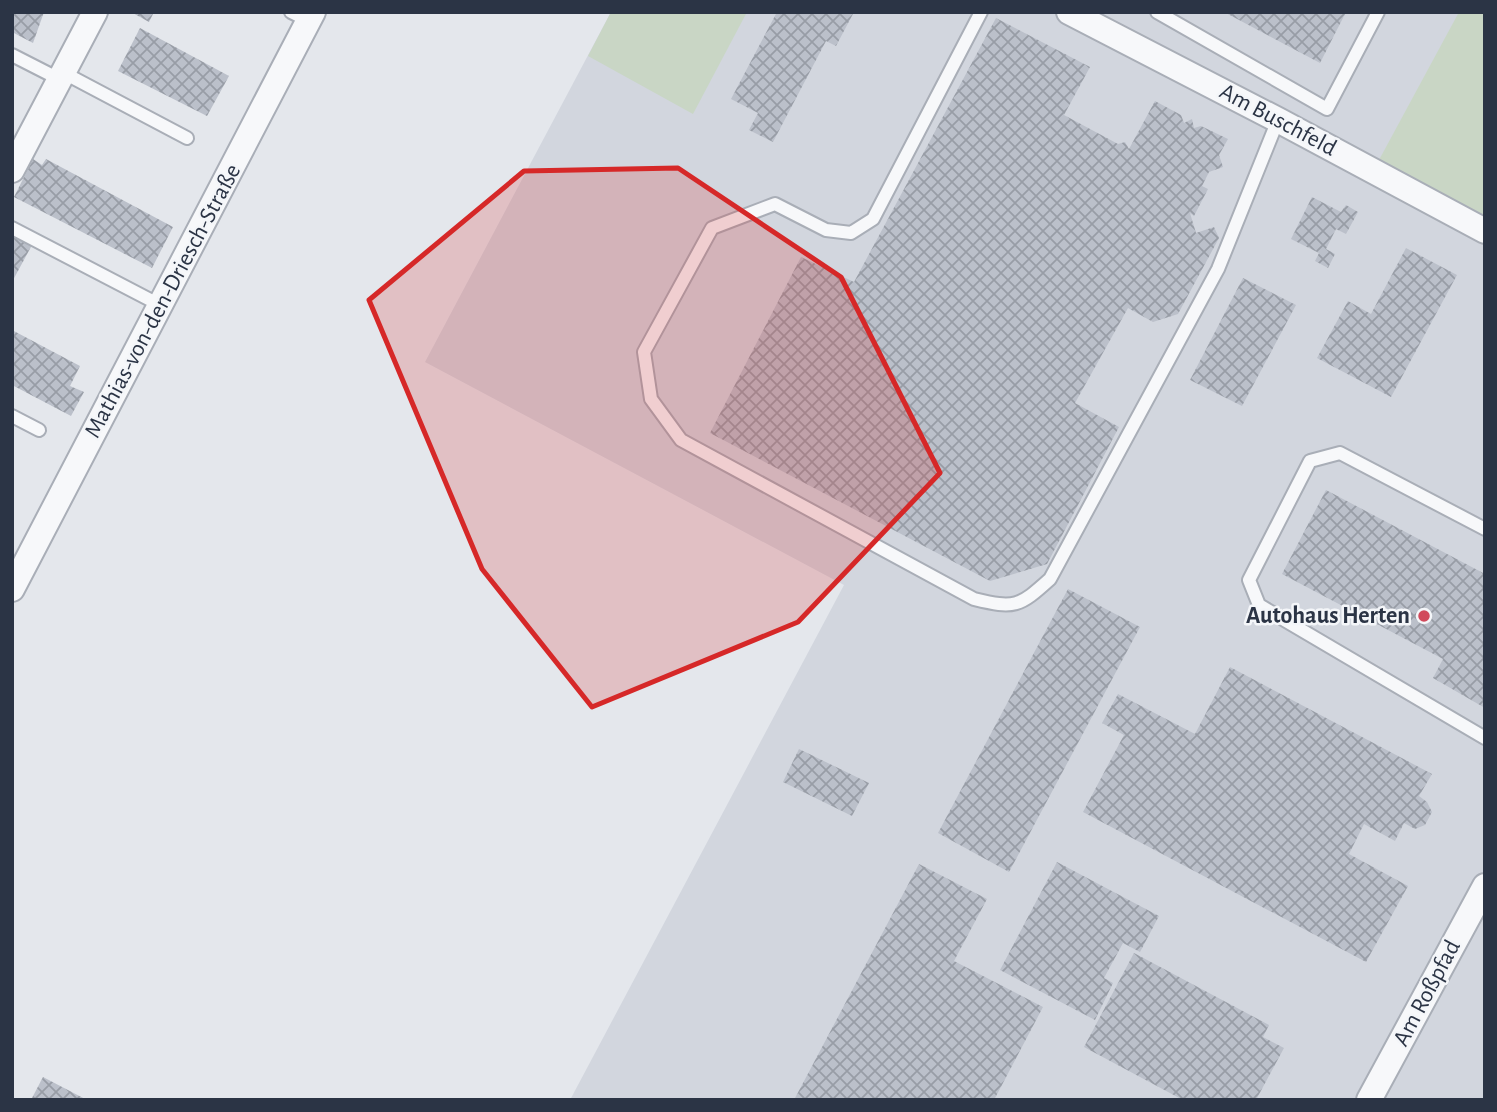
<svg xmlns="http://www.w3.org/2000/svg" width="1497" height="1112" font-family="'Alegreya Sans',sans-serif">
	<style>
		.built { fill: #d2d6de }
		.grass { fill: #c9d6c5 }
		.building { fill: url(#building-cross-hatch) }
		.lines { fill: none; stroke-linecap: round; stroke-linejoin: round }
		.service-casing { stroke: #a9aeb7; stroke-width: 16 }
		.minor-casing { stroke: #a9aeb7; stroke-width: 28 }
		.service { stroke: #f7f8fa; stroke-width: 12 }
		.minor { stroke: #f7f8fa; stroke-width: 24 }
		.marked { fill: #d62828; fill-opacity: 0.2; stroke: #d62828; stroke-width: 5; stroke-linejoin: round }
		.poi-dot { fill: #d1495b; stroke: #f4f6f9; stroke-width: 2.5 }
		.labels { text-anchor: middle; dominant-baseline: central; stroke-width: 5; stroke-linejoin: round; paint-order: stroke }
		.street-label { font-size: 24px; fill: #2b3445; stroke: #f4f6f9 }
		.poi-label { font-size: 24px; font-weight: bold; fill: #2b3445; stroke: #f4f6f9; text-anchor: end }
	</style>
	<defs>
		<pattern id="building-cross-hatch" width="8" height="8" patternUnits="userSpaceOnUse" patternTransform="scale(1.75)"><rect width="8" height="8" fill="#bbc0ca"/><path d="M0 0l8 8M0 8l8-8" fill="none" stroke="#989da6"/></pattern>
	</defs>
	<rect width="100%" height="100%" fill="#e4e7ec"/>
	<polygon class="built" points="611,12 1485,12 1485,1100 570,1100 844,585 425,362"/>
	<g class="grass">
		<polygon points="611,12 747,12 693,114 588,56"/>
		<polygon points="1459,12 1485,12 1485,216 1379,160"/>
	</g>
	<g class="building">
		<polygon points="14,12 44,12 33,43 12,32"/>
		<polygon points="131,12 154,12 149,22"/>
		<polygon points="777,12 854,12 836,46 826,41 773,142 749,130 758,113 731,99"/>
		<polygon points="1224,12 1346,12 1320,63"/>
		<polygon points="996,18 1090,67 1064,115 1118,144 1125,142 1129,149 1155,101 1181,115 1184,123 1192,119 1194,128 1201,126 1228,139 1219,155 1223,167 1209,172 1202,186 1208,189 1194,216 1190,213 1196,233 1214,227 1219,238 1178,314 1153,322 1128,308 1075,403 1119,427 1047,564 990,581 710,433 801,257 854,282"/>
		<polygon points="140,28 229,76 207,116 118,71"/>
		<polygon points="33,159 42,165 46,159 173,227 152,268 14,197"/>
		<polygon points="1312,197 1341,212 1346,205 1358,212 1346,234 1336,229 1326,249 1335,254 1328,268 1315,261 1319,253 1291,239"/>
		<polygon points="13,235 32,245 12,282 12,237"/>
		<polygon points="1406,248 1457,275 1391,397 1317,358 1348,301 1371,314"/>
		<polygon points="1243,278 1296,305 1242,406 1190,380"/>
		<polygon points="12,330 80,366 70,386 84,392 71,416 12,385"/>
		<polygon points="1326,490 1485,574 1485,708 1433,678 1443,659 1282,574"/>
		<polygon points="1068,589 1140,627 1009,872 938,833"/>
		<polygon points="1230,667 1432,774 1419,796 1427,802 1432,812 1425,825 1415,829 1404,823 1395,841 1364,824 1349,854 1408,886 1366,962 1083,812 1124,735 1102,723 1118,694 1195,734"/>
		<polygon points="799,749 869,783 852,816 783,782"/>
		<polygon points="1057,862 1159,916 1140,952 1123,943 1104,978 1113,983 1095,1020 1000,970"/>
		<polygon points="919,864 987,899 954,961 1043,1007 994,1100 794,1100"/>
		<polygon points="1134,953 1269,1025 1263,1037 1284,1048 1256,1100 1183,1100 1084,1047"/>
		<polygon points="43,1077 87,1100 37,1100 32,1098"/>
	</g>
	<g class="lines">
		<g class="service-casing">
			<g id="service">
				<polyline points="291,12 309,21"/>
				<path d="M981,12l-108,207 -22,14 -25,-3 -51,-26 -63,24 -68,124 7,47 30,41 293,159c41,10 45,8 76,-20l168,-310 60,-149"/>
				<polyline points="1157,12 1327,109 1378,12"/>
				<polyline points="12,55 61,80"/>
				<polyline points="64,73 187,138"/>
				<polyline points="12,228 160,305"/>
				<polyline points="12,416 39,430"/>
				<polyline points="1485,529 1340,453 1310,461 1249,580 1259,605 1485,738"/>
			</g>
		</g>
		<g class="minor-casing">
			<g id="minor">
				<polyline points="1069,12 1278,120 1485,231"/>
				<polyline points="12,170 95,12"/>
				<polyline points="12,589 313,12"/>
				<polyline points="1369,1100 1485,886"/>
			</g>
		</g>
		<use href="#service" class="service"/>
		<use href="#minor" class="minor"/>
	</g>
	<path class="marked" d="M678,168l163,109 99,196 -142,149 -206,85 -110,-138 -113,-269 155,-129z"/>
	<circle class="poi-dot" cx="1424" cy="616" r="7"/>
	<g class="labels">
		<g class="street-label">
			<text transform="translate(1278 120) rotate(28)">Am Buschfeld</text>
			<text transform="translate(163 301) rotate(-62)">Mathias-von-den-Driesch-Straße</text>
			<text transform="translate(1427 993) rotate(-62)">Am Roßpfad</text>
		</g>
		<g class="poi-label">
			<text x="1410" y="616">Autohaus Herten</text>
		</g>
	</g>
	<rect width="1497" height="1112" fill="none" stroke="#2b3445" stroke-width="28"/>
</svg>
